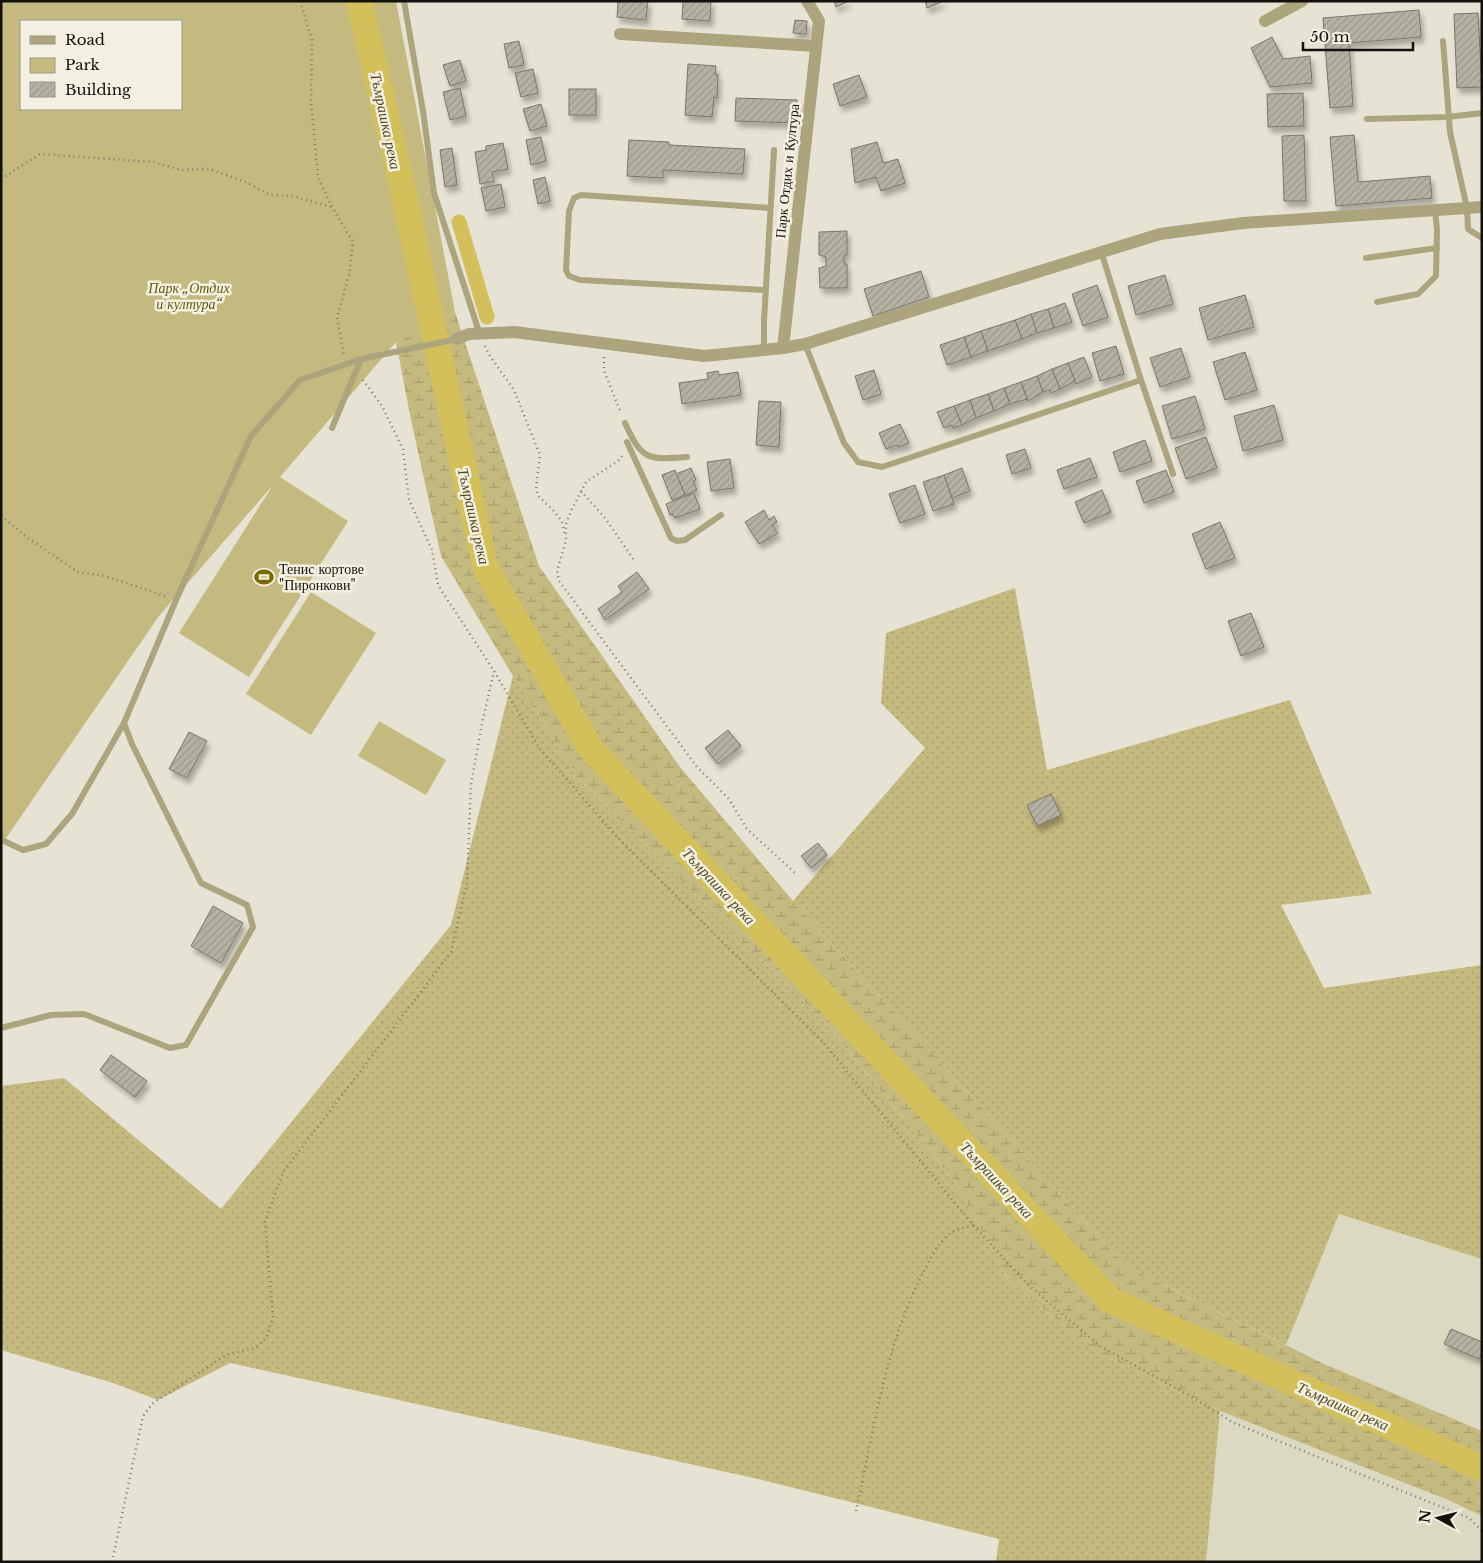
<svg xmlns="http://www.w3.org/2000/svg" width="1483" height="1563" font-family="'Libre Baskerville',serif">
	<style>
		.built { fill: #dcd9c2 }
		.grass { fill: url(#grass-dots) }
		.wetland { fill: url(#wetland-marsh) }
		.green { fill: #c4b97e; fill-rule: evenodd }
		.lines { fill: none; stroke-linecap: round; stroke-linejoin: round }
		.canal { stroke: #d3c05a; stroke-width: 15 }
		.river { stroke: #d3c05a; stroke-width: 26 }
		.building { fill: url(#building-hatch); stroke: #797769; filter: url(#shadow) }
		.path { stroke: #7b796f; stroke-width: 2.5; stroke-dasharray: 1 4; stroke-linecap: butt }
		.service { stroke: #aca47c; stroke-width: 6 }
		.minor { stroke: #aca47c; stroke-width: 12 }
		.labels { text-anchor: middle; dominant-baseline: central; stroke-width: 5; stroke-linejoin: round; paint-order: stroke }
		.street-label { font-size: 14px; fill: #12110c; stroke: #f3f0e1 }
		.park-label { font-size: 14px; font-style: italic; fill: #655807; stroke: #f3f0e1 }
		.poi-label { font-size: 14px; fill: #12110c; stroke: #f3f0e1; text-anchor: start }
		.water-label { font-size: 15px; font-style: italic; fill: #50481d; stroke: #f3f0e1 }
	</style>
	<defs>
		<pattern id="grass-dots" width="8" height="8" patternUnits="userSpaceOnUse" patternTransform="scale(1.25)"><rect width="8" height="8" fill="#c4b97e"/><path d="M2 2h.1M6 6h.1" fill="none" stroke="#a79e6c" stroke-width="1.8" stroke-linecap="round"/></pattern>
		<pattern id="wetland-marsh" width="20" height="14" patternUnits="userSpaceOnUse" patternTransform="scale(1.25)"><rect width="20" height="14" fill="#c4b97e"/><path d="M1 5h8M5 5V1M11 12h8M15 12V8" fill="none" stroke="#a79e6c"/></pattern>
		<pattern id="building-hatch" width="6" height="6" patternUnits="userSpaceOnUse" patternTransform="scale(1.25)"><rect width="6" height="6" fill="#b5b2a4"/><path d="M-1 1l2-2M0 6l6-6M5 7l2-2" fill="none" stroke="#9b988c"/></pattern>
		<filter id="shadow"><feDropShadow dx="3" dy="5.5" stdDeviation="2.5" flood-color="#0004"/></filter>
	</defs>
	<rect width="100%" height="100%" fill="#e6e3d4"/>
	<g class="built">
		<polygon points="1339,1214 1482,1259 1482,1431 1324,1364 1286,1345"/>
		<polygon points="1220,1411 1446,1499 1482,1516 1482,1562 1206,1562"/>
	</g>
	<g class="grass">
		<polygon points="1015,588 1047,770 1290,700 1372,894 1281,905 1324,988 1482,965 1482,1259 1339,1214 1286,1345 1126,1266 793,901 925,748 881,703 886,633"/>
		<polygon points="513,676 578,778 829,1027 955,1182 1008,1280 1094,1351 1220,1411 1206,1562 996,1562 999,1539 758,1479 230,1363 158,1400 113,1383 1,1350 1,1086 64,1078 221,1209 451,925"/>
	</g>
	<polygon class="wetland" points="455,312 539,566 680,767 793,901 1126,1266 1324,1364 1482,1431 1482,1516 1446,1499 1220,1411 1094,1351 1008,1280 955,1182 829,1027 578,778 513,676 441,556 411,420 396,342"/>
	<g class="green">
		<path d="M1,1h395l59,311 -59,30 -116,135 68,44 -99,156 -70,-44 94,-148 -114,131 -155,225 -3,-2zM21,21h160v88h-160z"/>
		<polygon points="311,592 376,633 311,735 246,694"/>
		<polygon points="379,721 446,760 426,795 358,756"/>
	</g>
	<g class="lines">
		<polyline class="canal" points="459,222 487,317"/>
		<polyline class="river" points="359,1 402,185 485,567 591,749 1110,1300 1482,1468"/>
	</g>
	<g class="building">
		<polygon points="618,1 648,1 646,20 617,17"/>
		<polygon points="683,1 711,1 710,21 682,19"/>
		<polygon points="834,1 849,1 836,7"/>
		<polygon points="925,1 944,1 927,8"/>
		<polygon points="1419,10 1421,37 1349,43 1353,106 1330,108 1323,18"/>
		<polygon points="1478,13 1482,87 1457,88 1454,14"/>
		<polygon points="795,20 807,21 806,34 793,33"/>
		<polygon points="1272,37 1283,59 1310,56 1312,83 1270,87 1251,48"/>
		<polygon points="519,41 524,65 509,68 504,44"/>
		<polygon points="460,60 466,81 450,86 443,65"/>
		<polygon points="688,64 716,66 715,75 718,75 717,98 714,97 712,117 685,115"/>
		<polygon points="533,69 538,93 521,97 515,73"/>
		<polygon points="859,75 867,97 840,106 833,84"/>
		<polygon points="460,88 466,116 450,120 443,92"/>
		<rect x="569" y="89" width="27" height="26"/>
		<polygon points="1303,93 1304,126 1268,127 1267,94"/>
		<polygon points="736,98 797,100 796,123 735,121"/>
		<polygon points="541,104 547,126 530,131 523,109"/>
		<polygon points="1304,135 1306,201 1284,201 1282,136"/>
		<polygon points="1354,135 1358,182 1430,176 1432,198 1336,206 1330,137"/>
		<polygon points="541,137 546,161 531,165 526,140"/>
		<polygon points="629,140 669,142 669,145 745,149 743,174 663,170 663,178 627,176"/>
		<polygon points="877,142 883,163 898,159 905,183 881,191 876,177 855,183 851,149"/>
		<polygon points="503,143 508,169 492,172 494,181 480,184 475,152 486,150 486,146"/>
		<polygon points="452,148 457,185 445,187 440,150"/>
		<polygon points="545,177 550,201 538,204 533,180"/>
		<polygon points="501,184 505,207 486,211 481,188"/>
		<polygon points="847,231 847,255 844,255 844,264 847,264 847,288 820,288 819,268 826,266 826,257 819,255 819,232"/>
		<polygon points="921,271 929,297 873,316 864,289"/>
		<polygon points="1165,275 1173,304 1136,315 1128,286"/>
		<polygon points="1097,285 1108,317 1083,326 1072,294"/>
		<polygon points="1245,295 1254,327 1208,340 1199,308"/>
		<polygon points="1065,303 1072,322 1054,328 1048,309"/>
		<polygon points="1048,309 1054,328 1037,333 1031,314"/>
		<polygon points="1031,314 1037,333 1022,339 1015,320"/>
		<polygon points="1015,320 1022,339 988,351 981,331"/>
		<polygon points="981,331 988,351 971,357 964,337"/>
		<polygon points="964,337 971,357 947,365 940,345"/>
		<polygon points="1116,346 1124,374 1100,381 1092,353"/>
		<polygon points="1181,348 1190,377 1160,387 1150,358"/>
		<polygon points="1245,352 1257,390 1225,400 1213,362"/>
		<polygon points="1084,357 1092,377 1076,384 1068,363"/>
		<polygon points="1068,363 1075,381 1060,389 1052,369"/>
		<polygon points="1052,369 1060,389 1051,393 1050,390 1043,392 1037,376"/>
		<polygon points="874,370 881,394 863,400 855,376"/>
		<polygon points="718,371 719,375 738,372 741,395 682,404 679,383 708,379 707,373"/>
		<polygon points="1037,376 1043,392 1028,401 1021,382"/>
		<polygon points="1021,382 1027,399 1010,404 1004,388"/>
		<polygon points="1004,388 1010,404 994,411 988,394"/>
		<polygon points="988,394 994,411 976,418 970,400"/>
		<polygon points="1195,396 1205,429 1172,439 1162,406"/>
		<polygon points="970,400 976,418 962,425 954,406"/>
		<polygon points="759,401 781,402 779,447 756,445"/>
		<polygon points="1274,405 1283,440 1243,451 1234,416"/>
		<polygon points="954,406 962,425 953,428 952,425 944,428 937,412"/>
		<polygon points="900,424 909,443 898,447 897,445 886,449 879,433"/>
		<polygon points="1206,437 1217,468 1186,479 1175,448"/>
		<polygon points="1145,440 1152,461 1120,472 1113,452"/>
		<polygon points="1025,449 1031,468 1012,474 1006,455"/>
		<polygon points="1090,458 1097,477 1064,489 1057,470"/>
		<polygon points="730,459 734,488 711,491 707,462"/>
		<polygon points="691,468 696,480 693,481 697,490 685,495 676,474"/>
		<polygon points="962,468 970,491 952,498 944,475"/>
		<polygon points="675,470 685,495 672,500 662,475"/>
		<polygon points="1166,470 1174,492 1144,503 1136,481"/>
		<polygon points="944,475 954,504 933,511 923,482"/>
		<polygon points="915,485 925,514 900,523 889,494"/>
		<polygon points="1102,490 1111,512 1084,523 1075,502"/>
		<polygon points="694,493 700,509 675,518 673,514 670,515 666,504"/>
		<polygon points="764,510 769,520 774,516 777,522 772,525 778,533 759,544 745,522"/>
		<polygon points="1220,522 1235,558 1206,569 1192,534"/>
		<polygon points="637,572 649,589 605,620 598,609 622,592 618,586"/>
		<polygon points="1251,613 1264,647 1241,656 1228,621"/>
		<polygon points="728,730 741,746 718,764 705,748"/>
		<polygon points="189,732 207,741 187,778 169,769"/>
		<polygon points="1051,794 1061,815 1037,826 1027,805"/>
		<polygon points="818,843 827,855 811,868 801,856"/>
		<polygon points="213,906 243,923 221,963 191,946"/>
		<polygon points="111,1055 147,1081 135,1097 100,1070"/>
		<polygon points="1451,1329 1482,1342 1482,1354 1479,1359 1444,1344"/>
	</g>
	<g class="lines">
		<g class="path">
			<polyline points="300,1 312,40 311,102 318,177 332,207 353,242 349,275 337,317 344,356"/>
			<polyline points="1,179 40,154 153,162 181,170 210,169 246,182 270,195 293,196 332,207"/>
			<polyline points="485,346 490,356 514,390 540,455 536,489 538,496 555,512 562,522 565,536"/>
			<polyline points="604,357 604,371 621,413"/>
			<polyline points="363,380 382,406 403,449 409,500 432,550 438,585 494,671 540,749 620,840 821,1040 973,1225 1027,1284 1100,1346 1197,1400 1234,1423 1469,1518 1482,1531"/>
			<polyline points="622,456 618,461 586,482 572,509 566,524 566,540 557,571 559,581 697,767 729,799 747,829 795,873"/>
			<polyline points="581,491 605,518 634,560"/>
			<polyline points="1,516 29,539 78,572 105,576 168,597"/>
			<path d="M856,1511c17,-77 29,-164 65,-234 7,-14 14,-29 24,-39 7,-8 18,-10 28,-13"/>
			<polyline points="112,1562 143,1416 152,1404 226,1355 255,1348 267,1337 273,1317 265,1222 283,1172 405,1013 451,952 467,883 471,784 482,724 494,671"/>
		</g>
		<g class="service">
			<polyline points="404,1 423,111 434,193 480,335"/>
			<polyline points="1443,41 1450,132 1467,208 1468,229 1482,238"/>
			<polyline points="1367,119 1448,117 1482,113"/>
			<polyline points="1366,258 1437,248"/>
			<polyline points="765,290 580,280 569,276 566,270 569,211 574,198 581,195 770,208"/>
			<polyline points="1377,302 1418,294 1436,276 1437,230 1435,210"/>
			<polyline points="805,344 844,443 858,462 882,467 1141,380 1101,251"/>
			<polyline points="764,349 764,321 774,150"/>
			<polyline points="1141,380 1173,474"/>
			<path d="M625,423c17,37 22,37 62,34"/>
			<polyline points="332,428 361,359"/>
			<polyline points="627,442 671,538 677,541 685,540 721,515"/>
			<polyline points="4,841 23,850 46,844 72,814 124,723 176,600 251,436 300,380 361,359 457,339"/>
			<polyline points="1,1028 51,1015 84,1014 170,1048 186,1045 253,927 247,905 201,883 132,744 124,723"/>
		</g>
		<g class="minor">
			<polyline points="1265,21 1302,1"/>
			<polyline points="620,34 816,46"/>
			<polyline points="457,339 469,334 514,332 704,356 783,348 805,344 1160,234 1243,223 1482,207"/>
			<polyline points="783,348 819,21 807,1"/>
		</g>
	</g>
	<defs>
		<g id="stadium-bare" transform="scale(1.5)"><path d="M0-5a6.5 5 0 1 0 0 10a6.5 5 0 1 0 0-10ZM-3.5-1.8h7v3.6h-7Z" fill="#796900" stroke="#f3f0e1" stroke-width="2.5" paint-order="stroke"/></g>
	</defs>
	<g fill-rule="evenodd">
		<use href="#stadium-bare" x="264" y="577"/>
	</g>
	<g class="labels">
		<g class="street-label">
			<text transform="translate(787 171) rotate(-84)">Парк Отдих и Култура</text>
		</g>
		<g class="park-label">
			<text x="189" y="288">Парк „Отдих<tspan x="189" dy="16">и култура“</tspan></text>
		</g>
		<g class="poi-label">
			<text x="279" y="569">Тенис кортове<tspan x="279" dy="16">"Пиронкови"</tspan></text>
		</g>
		<g class="water-label">
			<text transform="translate(386 121) rotate(78)">Тъмрашка река</text>
			<text transform="translate(474 516) rotate(77)">Тъмрашка река</text>
			<text transform="translate(719 886) rotate(47)">Тъмрашка река</text>
			<text transform="translate(997 1180) rotate(47)">Тъмрашка река</text>
			<text transform="translate(1343 1406) rotate(24)">Тъмрашка река</text>
		</g>
	</g>
	<rect width="1483" height="1563" fill="none" stroke="#12110c" stroke-width="5"/>
	<rect x="20" y="20" width="162" height="90" fill="#f3f0e1" stroke="#99978c"/>
	<rect x="30" y="36" width="25" height="8" fill="#aca47c" stroke="#99978c"/>
	<text x="65" y="45" font-size="15" fill="#12110c">Road</text>
	<rect x="30" y="58" width="25" height="15" fill="#c4b97e" stroke="#99978c"/>
	<text x="65" y="70" font-size="15" fill="#12110c">Park</text>
	<rect x="30" y="82" width="25" height="15" fill="url(#building-hatch)" stroke="#99978c"/>
	<text x="65" y="95" font-size="15" fill="#12110c">Building</text>
	<g transform="translate(1438 1518) rotate(277)" stroke="#f3f0e1" stroke-width="4" paint-order="stroke">
	<path d="M0-4L9 19L0 12L-9 19Z" fill="#12110c"/>
	<text y="-8" font-size="14" font-weight="bold" text-anchor="middle" fill="#12110c">N</text>
	</g>
	<path d="M1303 42v8h110v-8" fill="none" stroke="#12110c" stroke-width="2.5"/>
	<text x="1310" y="42" font-size="15" fill="#12110c" stroke="#f3f0e1" stroke-width="4" paint-order="stroke">50 m</text>
</svg>
